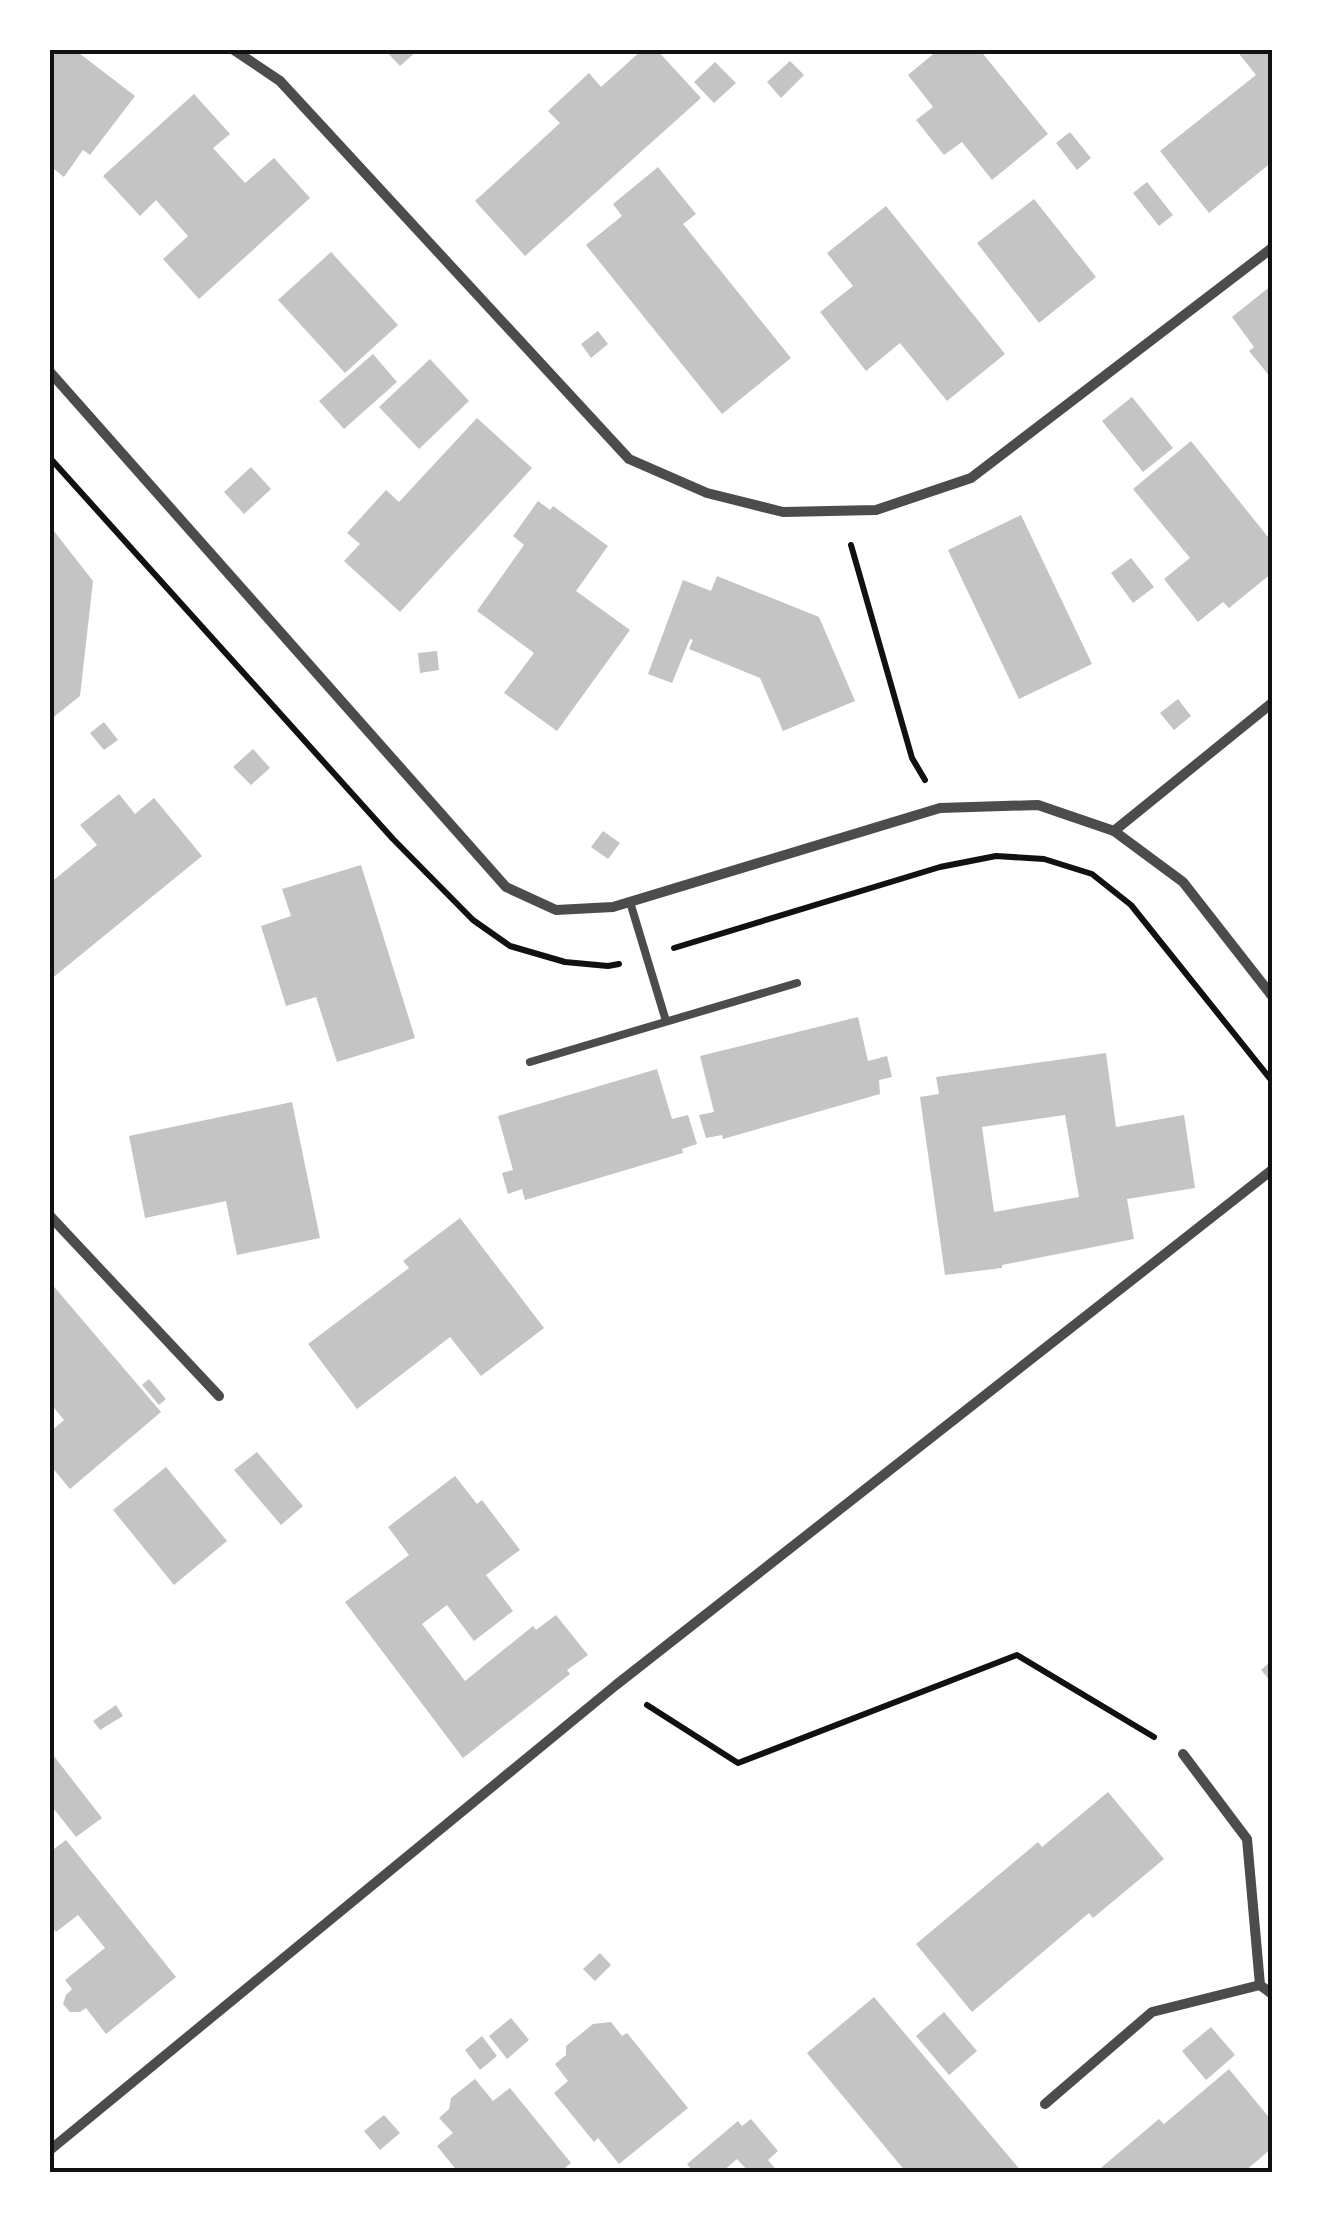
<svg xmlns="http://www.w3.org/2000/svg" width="1322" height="2222" font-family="'Playfair Display',serif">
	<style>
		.building { fill: #c4c4c4; fill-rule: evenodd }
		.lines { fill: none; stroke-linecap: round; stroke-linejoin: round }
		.path { stroke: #111; stroke-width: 6 }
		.service { stroke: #4c4c4c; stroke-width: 8 }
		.minor { stroke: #4c4c4c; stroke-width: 10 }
		.neatline { fill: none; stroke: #111; stroke-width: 4 }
	</style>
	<rect width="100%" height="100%" fill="#fff"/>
	<g class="building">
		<polygon points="50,50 75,50 135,96 90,155 83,150 64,177 50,166"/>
		<polygon points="385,50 418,50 400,66"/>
		<polygon points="642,50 657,50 701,98 525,256 475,201 560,123 548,111 589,73 601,87"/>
		<polygon points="938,50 980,50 1048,134 992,180 962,142 944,155 916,120 933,107 908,75"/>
		<polygon points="1236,50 1272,50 1272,162 1209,213 1160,151 1256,75"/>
		<polygon points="790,61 804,75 781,98 767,82"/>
		<polygon points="715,62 736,83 714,103 694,82"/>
		<polygon points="194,94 230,134 213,148 245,183 274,158 310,198 199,299 163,259 188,236 156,200 140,216 103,176"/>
		<polygon points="1070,132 1091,158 1077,170 1056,143"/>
		<polygon points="658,167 696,214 683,224 791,358 722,414 586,245 622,216 613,204"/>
		<polygon points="1147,182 1173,215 1159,226 1133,193"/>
		<polygon points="1034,199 1096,277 1039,323 977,243"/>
		<polygon points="886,206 1005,354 947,401 900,343 866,371 820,312 853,286 827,253"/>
		<polygon points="331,252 398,325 345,373 278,300"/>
		<polygon points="1272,285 1272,379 1249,351 1254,347 1232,317"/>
		<polygon points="598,331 608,344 591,358 581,344"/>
		<polygon points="373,354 397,382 344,429 319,401"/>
		<polygon points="430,359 469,401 419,449 379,407"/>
		<polygon points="1132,397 1173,448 1143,472 1102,421"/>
		<polygon points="477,418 532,468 400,612 344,561 360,544 347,533 386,490 399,502"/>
		<polygon points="1191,441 1272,542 1272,573 1229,608 1223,602 1198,622 1164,579 1190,558 1133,489"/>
		<polygon points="251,467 271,489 244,514 224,492"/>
		<polygon points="538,501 550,510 553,506 608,546 576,591 630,630 557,731 504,693 534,653 477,611 524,545 513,536"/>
		<polygon points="1021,515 1092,664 1019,699 948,550"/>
		<polygon points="50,526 93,581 80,696 50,720"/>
		<polygon points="1131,558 1154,587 1133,603 1111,573"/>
		<polygon points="717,576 819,617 855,701 783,731 760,678 689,649 693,640 690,639 672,683 648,674 683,580 711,591"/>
		<polygon points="437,651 439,670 420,673 418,653"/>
		<polygon points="1178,699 1191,716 1174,730 1160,713"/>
		<polygon points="104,722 118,740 104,750 90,733"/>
		<polygon points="253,749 270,768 251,785 233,767"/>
		<polygon points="119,794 135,814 154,798 202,856 50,980 50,883 97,845 80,825"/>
		<polygon points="603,831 620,843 608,859 591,847"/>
		<polygon points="361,865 415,1038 337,1062 316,997 286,1006 261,926 291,916 282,889"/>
		<polygon points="858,1017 868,1061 887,1056 892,1077 879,1080 880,1094 723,1139 722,1135 706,1138 699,1115 714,1112 700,1056"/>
		<path d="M1106,1053l10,74 68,-12 11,73 -68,11 7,40 -132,26v3l-57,7 -25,-178 19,-3 -3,-17zM1065,1115l14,82 -85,15 -12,-85z"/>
		<polygon points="657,1069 672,1119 688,1115 697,1144 682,1149 683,1153 525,1200 522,1189 508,1194 502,1173 513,1170 498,1116"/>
		<polygon points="292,1102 320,1238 237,1255 226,1201 145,1218 129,1136"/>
		<polygon points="460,1218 544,1328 481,1376 450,1337 357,1409 308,1344 409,1268 403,1261"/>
		<polygon points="50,1282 161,1412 70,1489 50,1465 50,1432 64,1420 50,1403"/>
		<polygon points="149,1379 166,1399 159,1405 142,1385"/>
		<polygon points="257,1452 303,1506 281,1525 234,1470"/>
		<polygon points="166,1467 227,1541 174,1585 113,1510"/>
		<polygon points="455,1476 477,1504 482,1500 520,1550 486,1575 513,1611 474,1641 447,1605 422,1624 465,1681 533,1626 536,1630 556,1615 588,1655 567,1670 570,1674 463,1758 345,1602 409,1555 388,1527"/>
		<polygon points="1272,1660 1272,1683 1261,1670"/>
		<polygon points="116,1705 123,1716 100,1730 93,1721"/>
		<polygon points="50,1751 102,1818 76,1837 50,1804"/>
		<polygon points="1108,1792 1164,1859 1093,1918 1089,1913 972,2012 916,1944 1038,1842 1042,1847"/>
		<polygon points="66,1840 176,1977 106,2034 86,2008 80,2012 70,2012 63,2004 66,1995 72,1989 65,1980 105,1948 78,1915 56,1932 50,1925 50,1852"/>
		<polygon points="600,1953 611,1965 595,1981 583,1969"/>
		<polygon points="874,1997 1022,2172 906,2172 807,2053"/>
		<polygon points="944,2012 977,2051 949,2075 916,2036"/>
		<polygon points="511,2018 529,2040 507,2059 489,2036"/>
		<polygon points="611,2022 622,2036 627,2033 688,2108 619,2164 598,2138 594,2142 554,2093 568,2081 555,2064 566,2055 566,2046 593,2024"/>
		<polygon points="1211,2027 1235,2055 1206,2080 1182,2051"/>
		<polygon points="482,2036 497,2056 480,2070 465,2050"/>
		<polygon points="1229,2069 1272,2121 1272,2148 1244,2172 1096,2172 1159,2119 1164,2124"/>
		<polygon points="475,2079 493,2101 510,2088 571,2163 560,2172 458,2172 437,2146 453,2133 439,2118 449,2109 451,2098"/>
		<polygon points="384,2115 400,2133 380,2150 364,2131"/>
		<polygon points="751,2119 778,2151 768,2160 778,2172 749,2172 737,2159 722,2172 694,2172 687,2164 738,2121 742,2126"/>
	</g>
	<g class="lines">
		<g class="path">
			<polyline points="50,458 393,839 473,920 510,946 565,962 608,966 619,964"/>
			<polyline points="851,545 912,758 925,780"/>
			<polyline points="674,948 940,867 996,856 1044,859 1092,874 1131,905 1272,1081"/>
			<polyline points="647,1705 738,1763 1017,1655 1154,1737"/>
		</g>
		<g class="service">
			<polyline points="630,902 666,1021"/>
			<polyline points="530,1062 797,983"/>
		</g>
		<g class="minor">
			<polyline points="234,50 280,81 629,459 707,493 783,512 876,510 971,478 1272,248"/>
			<polyline points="50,372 506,887 556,910 613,907 940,808 1038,805 1114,831 1183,882 1272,996"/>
			<polyline points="1114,831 1272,703"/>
			<polyline points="50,1216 219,1396"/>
			<polyline points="1183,1754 1247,1839 1260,1985 1272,1994"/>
			<polyline points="1045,2104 1152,2012 1260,1985"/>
			<polyline points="50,2150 616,1685 1272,1170"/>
		</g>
	</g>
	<rect width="1322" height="2222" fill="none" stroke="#ffffff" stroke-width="105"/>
	<rect x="52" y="52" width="1218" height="2118" class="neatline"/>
</svg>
